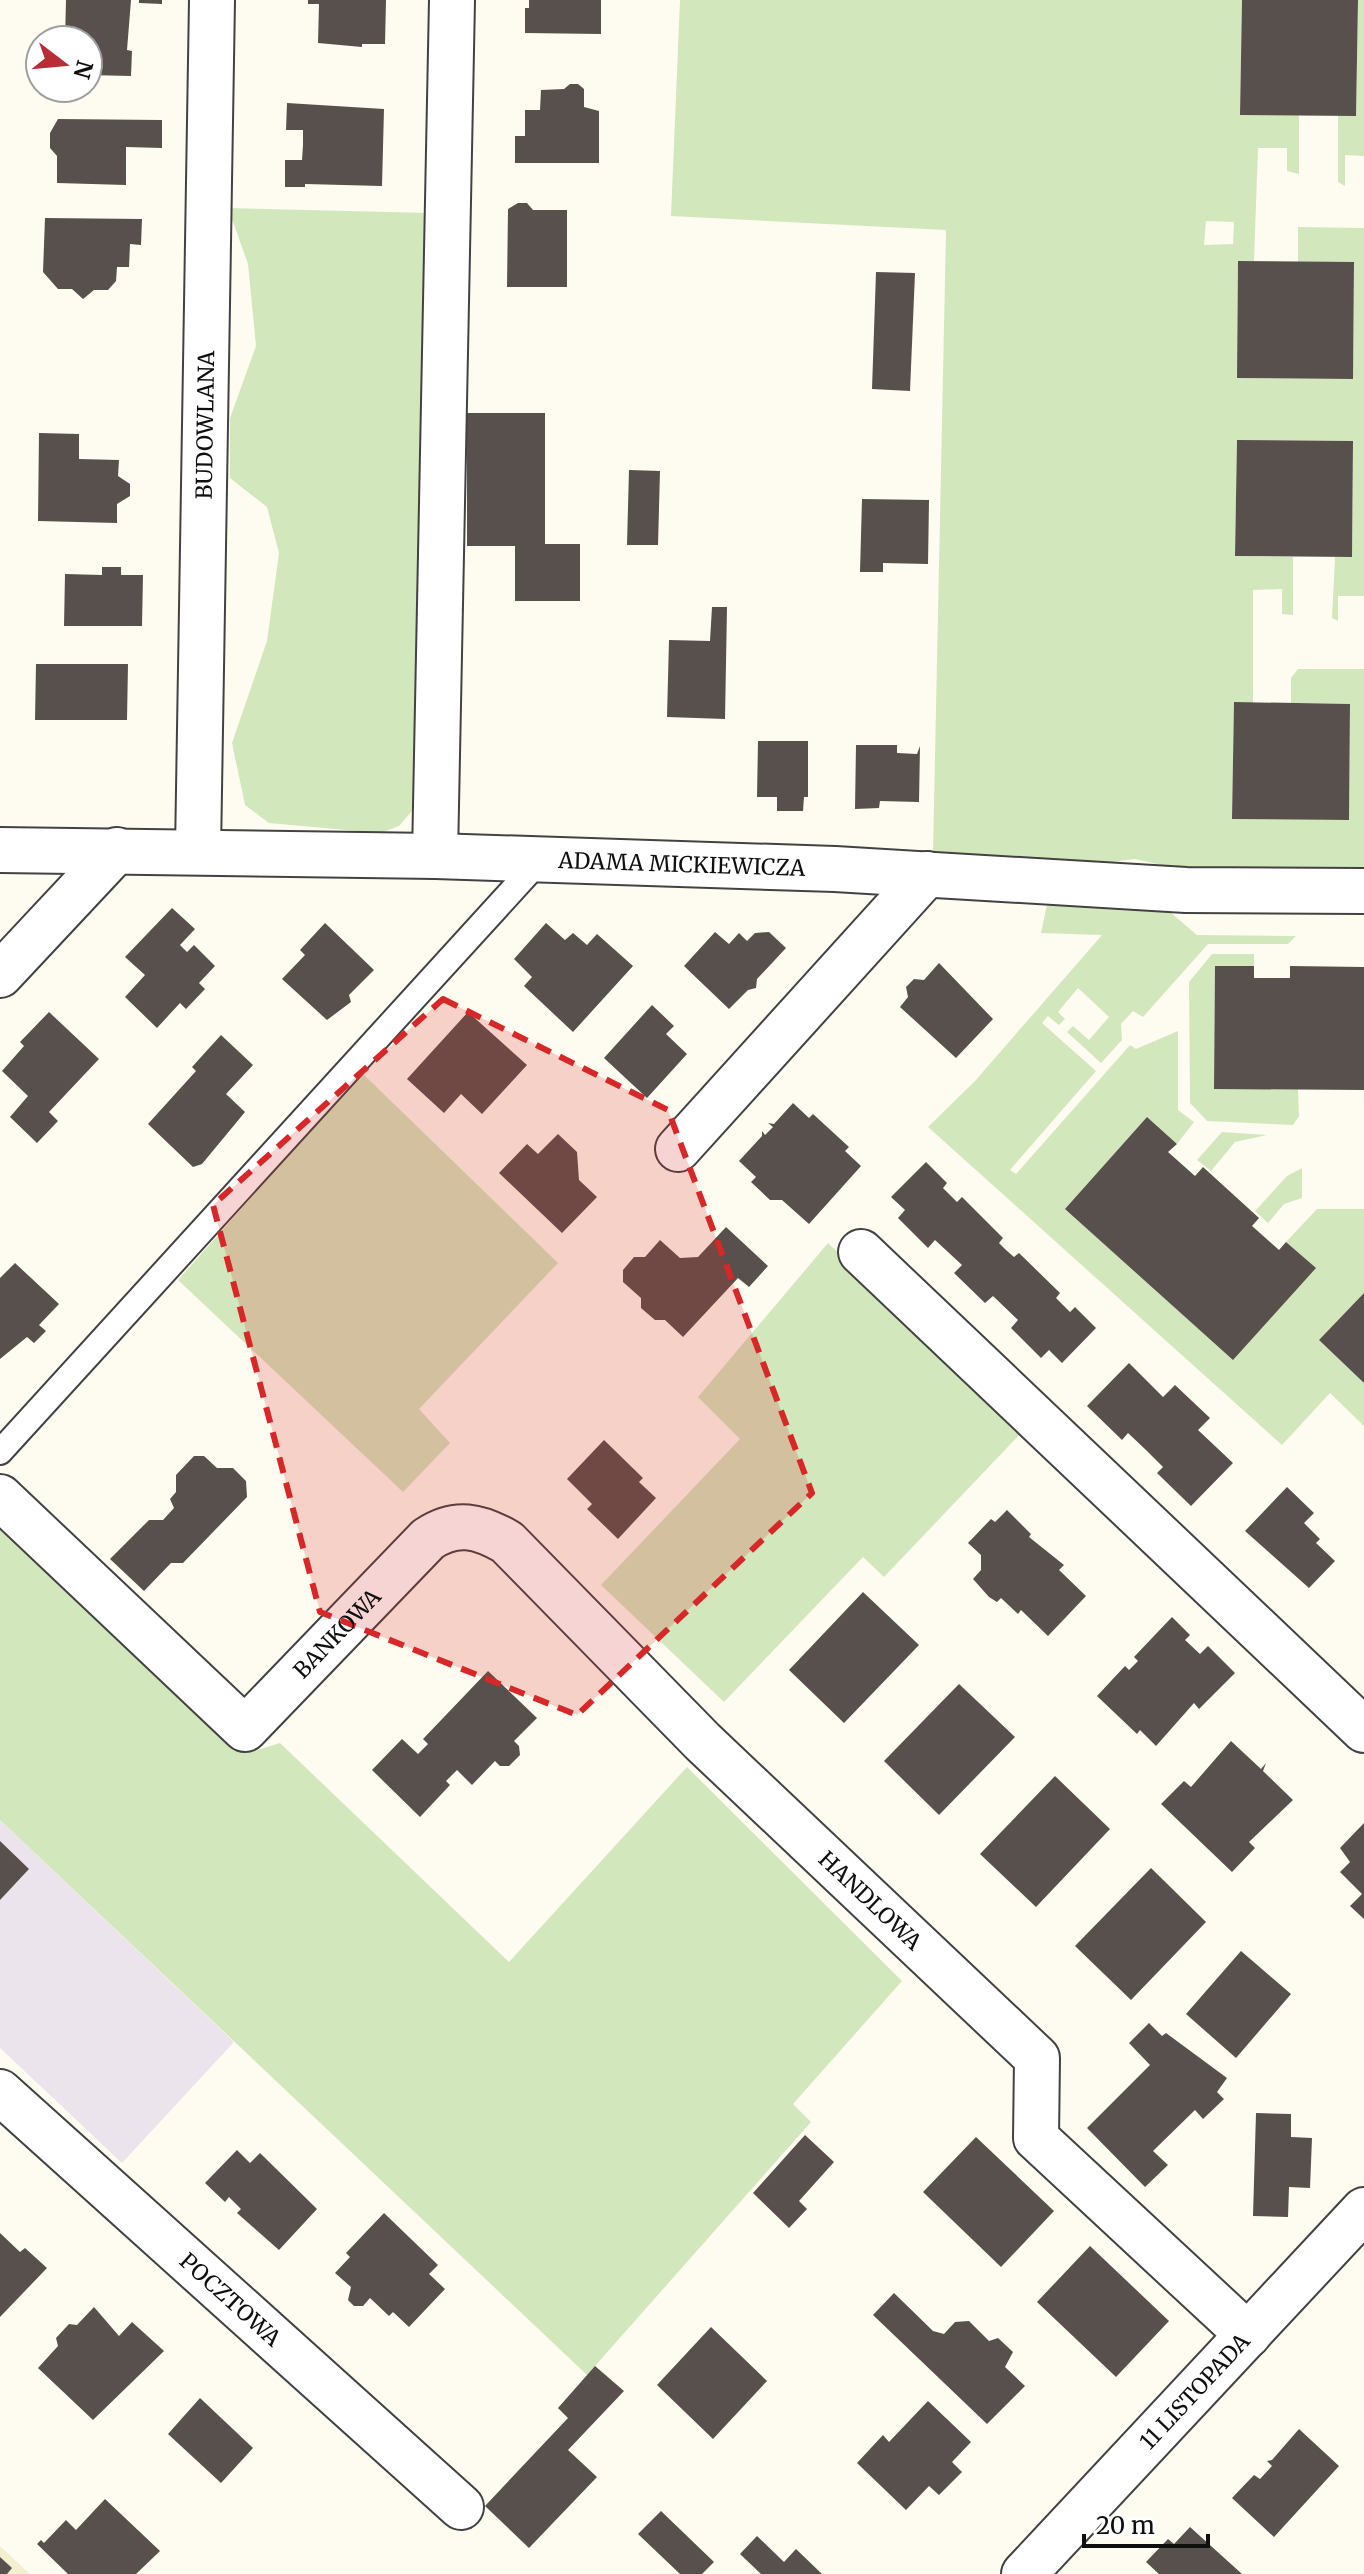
<svg xmlns="http://www.w3.org/2000/svg" width="1364" height="2574" font-family="Merriweather,serif">
	<style>
		.industrial { fill: #ece4ed }
		.farmland { fill: #f3f0d2 }
		.green { fill: #d3e7bc; fill-rule: evenodd }
		.building { fill: #57504c }
		.lines { fill: none; stroke-linecap: round; stroke-linejoin: round }
		.lane-casing { stroke: #424242; stroke-width: 28 }
		.street-casing { stroke: #424242; stroke-width: 48 }
		.lane { stroke: #fff; stroke-width: 24 }
		.street { stroke: #fff; stroke-width: 44 }
		.marked { fill: #d62828; fill-opacity: 0.2; stroke: #d62828; stroke-width: 6; stroke-dasharray: 16 10; stroke-linejoin: round }
		.labels { text-anchor: middle; dominant-baseline: central; stroke-width: 8; stroke-linejoin: round; paint-order: stroke }
		.street-label { font-size: 22px; fill: #0f0f0f; stroke: #fff }
	</style>
	<rect width="100%" height="100%" fill="#fefcf1"/>
	<polygon class="industrial" points="0,1820 234,2042 122,2163 0,2048"/>
	<polygon class="farmland" points="0,2546 30,2574 0,2574"/>
	<g class="green">
		<path d="M680,0h562l-2,114 59,1v59l-12,-3v-23h-29l-4,113 -16,1 -1,116 116,1 1,-117h-56v-35l66,1v368h-26v25l-6,-3 3,-61h17l1,-116 -116,-1 -2,116 58,1v58l-11,-1v-25l-29,1v113h-19l-2,115 117,2 1,-116 -59,-1v-25l7,-9h66v203l-181,-2 -48,-11 -24,3 -201,-8 23,-2 13,-622 -275,-14zM1206,221l28,1 -1,22 -29,1z"/>
		<polygon points="1358,0 1364,0 1364,156 1345,155 1345,186 1338,182 1338,115 1356,115"/>
		<polygon points="228,208 430,213 417,805 399,826 380,833 269,823 245,805 232,743 267,641 279,553 267,507 230,478 230,418 256,346 248,264"/>
		<polygon points="1048,900 1163,906 1197,935 1296,936 1288,944 1208,944 1143,1017 1133,1011 1121,1024 1122,1040 1101,1063 1067,1032 1073,1026 1089,1040 1109,1017 1078,988 1058,1012 1065,1019 1059,1025 1048,1016 1042,1023 1096,1071 1010,1170 1016,1174 1130,1045 1136,1049 1178,1031 1178,1110 1194,1122 1177,1144 1147,1117 1066,1209 1315,1268 1286,1242 1317,1209 1364,1209 1364,1293 1319,1340 1364,1383 1364,1426 1330,1393 1282,1445 928,1127 975,1081 1102,935 1041,933"/>
		<polygon points="1212,954 1254,954 1254,966 1215,966 1214,1089 1298,1089 1299,1116 1293,1125 1207,1121 1190,1103 1189,982"/>
		<polygon points="362,1073 558,1263 419,1409 450,1443 403,1492 178,1280"/>
		<polygon points="1222,1132 1267,1135 1235,1142 1211,1171 1197,1160"/>
		<polygon points="1302,1168 1302,1198 1284,1204 1268,1223 1255,1211 1287,1176"/>
		<polygon points="828,1243 1023,1431 884,1577 863,1557 724,1702 601,1585 740,1439 698,1397"/>
		<polygon points="0,1517 21,1529 254,1751 280,1743 509,1962 687,1767 902,1981 793,2104 811,2122 587,2375 0,1820"/>
	</g>
	<g class="building">
		<polygon points="66,0 131,0 127,50 132,51 131,76 88,75 88,40 65,40"/>
		<polygon points="139,0 162,0 162,4 139,3"/>
		<polygon points="308,0 386,0 385,44 362,44 362,47 318,43 319,4 308,4"/>
		<polygon points="529,0 601,0 601,34 525,33 525,8 529,8"/>
		<polygon points="1242,0 1358,0 1356,116 1240,115"/>
		<rect x="32" y="44" width="8" height="31"/>
		<polygon points="570,84 578,84 584,89 584,107 599,111 599,163 515,163 515,136 525,136 525,110 540,110 541,90 564,89"/>
		<polygon points="287,103 384,109 382,186 305,184 305,187 285,187 285,160 302,160 303,145 303,130 286,130"/>
		<polygon points="58,119 162,120 162,148 126,147 126,185 57,183 57,156 50,148 50,133"/>
		<polygon points="518,203 527,203 533,210 567,210 567,287 507,287 508,209"/>
		<polygon points="45,218 142,219 141,245 130,244 129,267 117,267 116,281 108,290 94,290 83,299 72,289 58,289 43,272"/>
		<polygon points="1238,261 1354,262 1353,379 1237,378"/>
		<polygon points="876,272 915,273 910,391 872,389"/>
		<polygon points="467,413 545,413 545,544 580,544 580,601 515,601 515,546 467,546"/>
		<polygon points="39,433 79,434 79,459 119,460 118,476 130,484 130,496 117,504 117,523 38,521"/>
		<polygon points="1237,440 1353,441 1352,557 1235,556"/>
		<polygon points="629,470 660,471 658,545 627,545"/>
		<polygon points="862,499 929,500 928,564 883,563 883,572 860,572"/>
		<polygon points="102,567 121,567 121,575 143,575 142,626 64,626 65,574 102,575"/>
		<polygon points="712,607 727,607 725,719 667,717 669,640 710,641"/>
		<polygon points="36,664 128,664 127,720 35,720"/>
		<polygon points="1234,702 1350,704 1349,820 1232,819"/>
		<polygon points="758,741 808,741 808,797 804,797 803,811 777,811 777,797 757,797"/>
		<polygon points="856,745 897,745 897,753 917,754 920,746 919,802 880,801 879,808 855,809"/>
		<polygon points="172,908 195,929 180,945 187,952 194,945 215,966 199,983 205,989 186,1009 180,1003 157,1028 125,997 145,975 125,957"/>
		<polygon points="325,923 374,970 349,995 351,1002 327,1020 282,979 305,955 300,950"/>
		<polygon points="546,923 565,940 573,933 587,945 597,934 633,966 573,1032 524,986 532,977 514,959"/>
		<polygon points="715,932 729,944 739,933 747,941 755,933 769,932 786,948 757,979 756,988 748,990 729,1009 684,966"/>
		<polygon points="939,963 993,1019 956,1058 900,1007 908,997 906,987 914,979 924,980"/>
		<polygon points="1215,966 1254,966 1254,978 1290,978 1290,966 1364,967 1364,1090 1214,1089"/>
		<polygon points="652,1005 674,1026 666,1034 687,1054 647,1098 604,1058"/>
		<polygon points="49,1012 99,1059 49,1112 58,1121 37,1143 10,1117 28,1096 2,1071 24,1046 20,1042"/>
		<polygon points="468,1012 527,1065 482,1114 461,1094 444,1113 407,1079"/>
		<polygon points="221,1035 253,1065 226,1094 245,1112 202,1164 193,1167 148,1124 196,1071 192,1067"/>
		<polygon points="793,1103 809,1118 813,1114 849,1147 845,1151 861,1166 809,1224 782,1200 770,1200 751,1182 756,1177 739,1161 762,1136 762,1131 765,1135 773,1127 768,1123 774,1124"/>
		<polygon points="1147,1117 1177,1144 1168,1152 1195,1176 1203,1167 1259,1218 1252,1226 1279,1250 1286,1242 1316,1268 1233,1360 1065,1209"/>
		<polygon points="558,1134 577,1152 579,1180 597,1197 562,1233 499,1173 527,1144 538,1154"/>
		<polygon points="926,1162 947,1183 943,1188 957,1202 962,1197 1003,1238 999,1243 1006,1250 1014,1257 1019,1253 1060,1293 1056,1298 1070,1312 1075,1307 1096,1328 1062,1363 1049,1350 1041,1358 1011,1328 1018,1320 993,1296 985,1303 954,1273 962,1265 935,1240 928,1248 898,1218 905,1210 891,1197"/>
		<polygon points="726,1227 768,1266 749,1287 738,1278 683,1337 665,1320 655,1320 641,1308 641,1298 623,1282 623,1270 634,1257 645,1257 660,1240 680,1258 698,1257"/>
		<polygon points="15,1263 59,1304 39,1325 46,1331 34,1343 27,1337 0,1359 0,1278"/>
		<polygon points="1364,1293 1364,1383 1319,1340"/>
		<polygon points="1129,1363 1163,1397 1175,1385 1210,1418 1198,1430 1233,1463 1191,1506 1157,1473 1163,1467 1146,1450 1128,1433 1122,1440 1087,1406"/>
		<polygon points="604,1440 643,1478 639,1482 656,1498 618,1539 587,1509 592,1504 567,1479"/>
		<polygon points="194,1456 204,1456 217,1468 233,1468 246,1481 247,1497 183,1563 171,1563 144,1591 110,1559 149,1520 163,1520 174,1508 170,1499 176,1492 176,1475"/>
		<polygon points="1287,1487 1314,1513 1304,1523 1320,1539 1316,1543 1335,1561 1309,1588 1245,1531"/>
		<polygon points="1007,1510 1031,1534 1029,1537 1064,1565 1059,1570 1086,1596 1048,1636 1021,1610 1018,1614 1001,1598 997,1602 989,1597 973,1579 981,1570 981,1555 968,1543 991,1519 995,1522"/>
		<polygon points="863,1592 919,1645 844,1723 789,1670"/>
		<polygon points="1172,1617 1190,1635 1185,1640 1200,1654 1208,1646 1235,1673 1199,1709 1194,1703 1156,1746 1140,1730 1137,1734 1097,1696 1125,1666 1129,1670 1138,1661 1134,1657"/>
		<polygon points="488,1671 537,1718 514,1741 519,1746 520,1755 509,1766 500,1766 495,1761 472,1785 457,1770 446,1781 450,1785 420,1817 372,1770 402,1739 418,1754 428,1744 423,1739"/>
		<polygon points="959,1684 1015,1737 939,1815 884,1761"/>
		<polygon points="1231,1741 1261,1769 1266,1763 1263,1771 1293,1800 1249,1842 1255,1848 1232,1872 1161,1804 1184,1781 1191,1787"/>
		<polygon points="1055,1776 1110,1829 1036,1907 980,1854"/>
		<polygon points="1364,1823 1364,1919 1350,1906 1362,1894 1340,1872 1350,1862 1340,1848"/>
		<polygon points="0,1841 29,1869 0,1900"/>
		<polygon points="1151,1868 1206,1922 1131,2000 1075,1946"/>
		<polygon points="1241,1951 1291,1994 1236,2058 1186,2014"/>
		<polygon points="1149,2023 1162,2036 1166,2033 1227,2078 1217,2092 1224,2099 1203,2119 1195,2110 1153,2151 1168,2165 1145,2187 1087,2128 1150,2065 1129,2043"/>
		<polygon points="1256,2113 1291,2114 1291,2137 1312,2138 1310,2188 1289,2187 1288,2217 1253,2216"/>
		<polygon points="805,2135 834,2162 799,2201 807,2209 789,2228 753,2193"/>
		<polygon points="976,2137 1054,2211 1001,2267 923,2192"/>
		<polygon points="237,2150 250,2163 260,2153 317,2209 279,2250 237,2213 241,2209 229,2197 225,2202 205,2183"/>
		<polygon points="384,2213 438,2265 429,2274 445,2289 409,2327 393,2312 389,2316 370,2298 363,2306 354,2306 348,2300 351,2287 335,2273 350,2257 346,2253"/>
		<polygon points="0,2233 20,2252 25,2248 47,2268 0,2317"/>
		<polygon points="1090,2246 1169,2321 1116,2377 1037,2302"/>
		<polygon points="894,2293 933,2331 944,2334 955,2322 969,2321 989,2341 998,2338 1013,2352 1005,2367 1025,2386 987,2424 873,2315"/>
		<polygon points="94,2307 119,2336 132,2322 164,2351 93,2420 38,2368 58,2346 56,2338 69,2324 77,2325"/>
		<polygon points="711,2327 767,2381 713,2439 657,2385"/>
		<polygon points="595,2366 624,2391 568,2450 597,2477 529,2548 485,2506 568,2418 558,2408"/>
		<polygon points="200,2398 253,2448 221,2483 168,2434"/>
		<polygon points="928,2401 971,2442 952,2462 962,2472 939,2495 929,2486 906,2510 857,2463 883,2435 889,2442"/>
		<polygon points="1299,2429 1339,2466 1274,2537 1232,2498 1254,2475 1260,2479 1272,2466 1267,2461 1272,2460"/>
		<polygon points="105,2499 160,2551 136,2574 68,2574 37,2544 41,2540 44,2543 66,2520 76,2530"/>
		<polygon points="661,2511 714,2562 702,2574 680,2574 638,2534"/>
		<polygon points="1190,2527 1242,2574 1159,2574 1146,2562 1168,2539 1174,2544"/>
		<polygon points="757,2536 784,2562 796,2549 822,2574 761,2574 740,2554"/>
		<polygon points="0,2557 12,2568 7,2574 0,2574"/>
	</g>
	<g class="lines">
		<g class="lane-casing">
			<polyline id="lane" points="0,1452 540,860"/>
		</g>
		<g class="street-casing">
			<g id="street">
				<path id="s1" d="M0,850l435,6 400,13 351,21 178,1"/>
				<path id="s2" d="M198,851l14,-851"/>
				<polyline points="435,856 452,0"/>
				<polyline points="0,975 117,850"/>
				<polyline points="678,1149 927,874"/>
				<polyline points="861,1252 1364,1730"/>
				<path id="s3" d="M0,1497l245,232 183,-190c28,-19 51,-13 79,3l196,200 334,316 -1,80 212,197"/>
				<path id="s4" d="M0,2092l461,415"/>
				<path id="s5" d="M1024,2574l340,-364"/>
			</g>
		</g>
		<use href="#lane" class="lane"/>
		<use href="#street" class="street"/>
	</g>
	<path class="marked" d="M443,999l225,111 144,383 -235,222 -257,-103 -107,-407z"/>
	<g class="labels">
		<g class="street-label">
			<text stroke="none"><textPath href="#s2" startOffset="426">BUDOWLANA</textPath></text>
			<text stroke="none"><textPath href="#s1" startOffset="682">ADAMA MICKIEWICZA</textPath></text>
			<text stroke="none"><textPath href="#s3" startOffset="470">BANKOWA</textPath></text>
			<text stroke="none"><textPath href="#s3" startOffset="1196">HANDLOWA</textPath></text>
			<text stroke="none"><textPath href="#s4" startOffset="310">POCZTOWA</textPath></text>
			<text stroke="none"><textPath href="#s5" startOffset="250">11 LISTOPADA</textPath></text>
		</g>
	</g>
	<g transform="translate(64 64) rotate(106)"><circle r="38" fill="#ffffff" stroke="#9f9f9f" stroke-width="2"/>
	<path d="M0-6L14 30L0 20L-14 30Z" fill="#b82d36"/>
	<text y="-12" font-size="22" font-weight="bold" text-anchor="middle" fill="#0f0f0f">N</text>
	</g>
	<path d="M1084 2534v12h124v-12" fill="none" stroke="#0f0f0f" stroke-width="4"/>
	<text x="1096" y="2534" font-size="24" fill="#0f0f0f" stroke="#ffffff" stroke-width="6" paint-order="stroke">20 m</text>
</svg>
